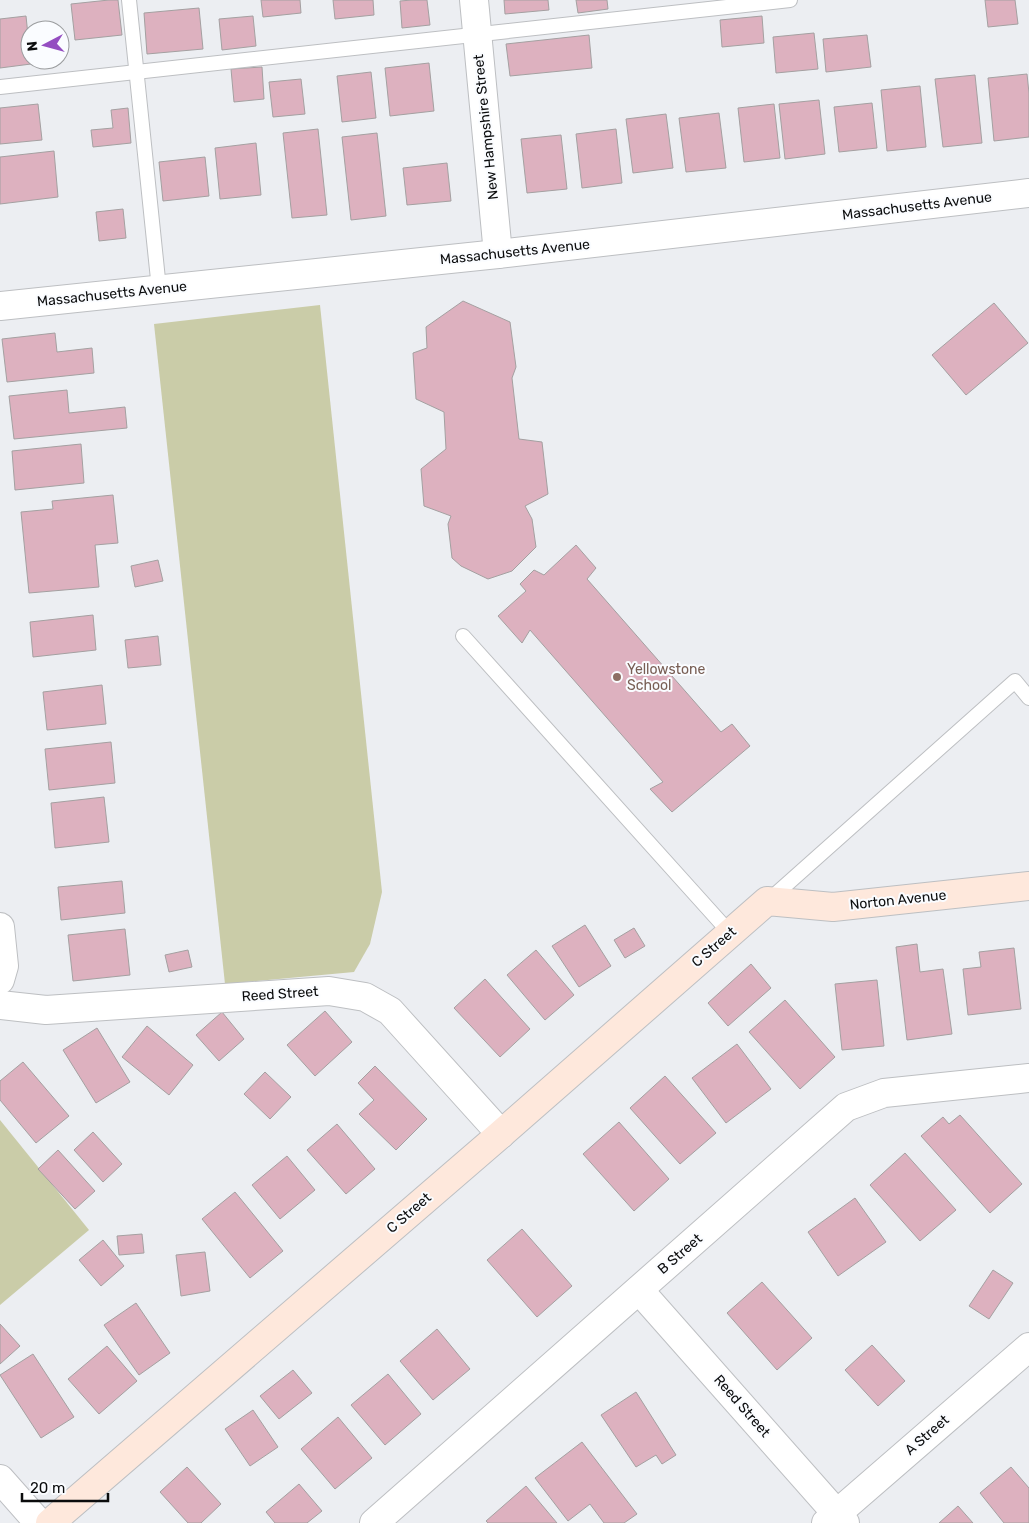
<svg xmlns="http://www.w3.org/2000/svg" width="1029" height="1523" font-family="Rubik,sans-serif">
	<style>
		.green { fill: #cacca8 }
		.building { fill: #ddb1bf; stroke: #a4a0a1 }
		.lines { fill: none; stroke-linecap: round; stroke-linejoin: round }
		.lane-casing { stroke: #bdbfc2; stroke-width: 16 }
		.street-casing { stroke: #bdbfc2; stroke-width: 30 }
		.secondary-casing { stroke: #bdbfc2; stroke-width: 30 }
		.lane { stroke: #fff; stroke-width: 14 }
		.street { stroke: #fff; stroke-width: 28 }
		.secondary { stroke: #fee8dc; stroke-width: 28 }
		.education-dot { fill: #8d6e63; stroke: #fafcff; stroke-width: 2 }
		.labels { text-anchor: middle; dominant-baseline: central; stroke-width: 4; stroke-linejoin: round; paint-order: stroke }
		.street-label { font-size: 14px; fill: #0b0c0d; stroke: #fafcff }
		.education-label { font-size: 14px; fill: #785e54; stroke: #fafcff; text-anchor: start }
	</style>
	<rect width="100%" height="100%" fill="#eceef2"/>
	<g class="green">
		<polygon points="320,305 382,892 370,944 354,972 225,984 154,324"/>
		<polygon points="0,1120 89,1230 0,1305"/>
	</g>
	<g class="building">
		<polygon points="109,0 118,0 122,35 75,40 71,4"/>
		<polygon points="261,0 300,0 301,13 263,17"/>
		<polygon points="333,0 373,0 374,15 335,19"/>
		<polygon points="412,0 427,0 430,25 402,28 400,1"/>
		<polygon points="504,0 548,0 549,10 505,14"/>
		<polygon points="576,0 607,0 608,9 578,13"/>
		<polygon points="985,0 1015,0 1018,24 988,27"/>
		<polygon points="199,8 203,49 147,54 144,13"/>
		<polygon points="26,16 31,64 0,68 0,19"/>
		<polygon points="253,16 256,46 222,50 219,19"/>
		<polygon points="762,16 764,43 722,47 720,20"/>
		<polygon points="814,33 818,69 776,73 773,37"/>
		<polygon points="589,35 592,68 510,76 506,44"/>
		<polygon points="867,35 871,67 826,72 823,39"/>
		<polygon points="429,63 434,111 390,116 385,68"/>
		<polygon points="262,67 264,99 234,102 231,69"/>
		<polygon points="371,72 376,118 342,122 337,76"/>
		<polygon points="1027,74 1029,93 1029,137 994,141 988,78"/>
		<polygon points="975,75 982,143 943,147 935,79"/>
		<polygon points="301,79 305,114 273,117 269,82"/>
		<polygon points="920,86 926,147 887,151 881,90"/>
		<polygon points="819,100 825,154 785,159 779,104"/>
		<polygon points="872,103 877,148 839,152 834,107"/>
		<polygon points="38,104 42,140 0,144 0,108"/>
		<polygon points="774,104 780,158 744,162 738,108"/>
		<polygon points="128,108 131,143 93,147 91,130 113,128 111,110"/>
		<polygon points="719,113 726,168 686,172 679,118"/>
		<polygon points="666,114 673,168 633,173 626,119"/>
		<polygon points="318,129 327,215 292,218 283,133"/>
		<polygon points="616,129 622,183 582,188 576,134"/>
		<polygon points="377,133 386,216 351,220 342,137"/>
		<polygon points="561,135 567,189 527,193 521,139"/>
		<polygon points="256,143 261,195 220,199 215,148"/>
		<polygon points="54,151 58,197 0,204 0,157"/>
		<polygon points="205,157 209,196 163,201 159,162"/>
		<polygon points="447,163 451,201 407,205 403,168"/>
		<polygon points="123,209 126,238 99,241 96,212"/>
		<polygon points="463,301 510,322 516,367 512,378 519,439 542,442 548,494 525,506 532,519 536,547 512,571 488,579 461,566 452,558 448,524 451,516 424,506 421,469 446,449 444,412 416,399 413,353 427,348 426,327"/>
		<polygon points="994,303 1028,343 966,395 932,355"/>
		<polygon points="55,333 57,352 92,348 94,373 7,382 2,339"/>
		<polygon points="67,390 69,413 125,407 127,428 14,439 9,396"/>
		<polygon points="81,444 84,483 15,490 12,451"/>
		<polygon points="113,495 118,543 95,545 99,587 29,593 21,512 53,509 52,501"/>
		<polygon points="576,545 596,568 587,579 721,732 732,724 750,746 672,812 650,789 663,782 530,630 522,643 498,616 526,591 520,584 534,570 544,575"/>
		<polygon points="158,560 163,581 135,587 131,566"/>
		<polygon points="93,615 96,650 33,657 30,622"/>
		<polygon points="158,636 161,665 128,668 125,640"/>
		<polygon points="102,685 106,724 47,730 43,692"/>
		<polygon points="111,742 115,783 49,790 45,749"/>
		<polygon points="104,797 109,842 55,848 51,803"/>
		<polygon points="122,881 125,913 61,920 58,887"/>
		<polygon points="585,925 611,966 579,987 552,946"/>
		<polygon points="634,928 645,946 625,958 614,940"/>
		<polygon points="125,929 130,975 73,981 68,935"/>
		<polygon points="917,944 920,972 943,969 952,1034 907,1040 896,947"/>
		<polygon points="1014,948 1021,1009 968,1015 963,969 981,967 979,952"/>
		<polygon points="188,950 192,967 169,972 165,955"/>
		<polygon points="536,950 574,995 545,1020 507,975"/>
		<polygon points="751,964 771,988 728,1026 708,1003"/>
		<polygon points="485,979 530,1029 500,1057 454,1008"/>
		<polygon points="877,980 884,1046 842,1050 835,984"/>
		<polygon points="785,1000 835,1057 800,1089 749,1032"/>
		<polygon points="325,1011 352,1042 315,1076 287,1045"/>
		<polygon points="222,1012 244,1039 219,1061 196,1035"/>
		<polygon points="147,1026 193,1065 169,1095 122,1057"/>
		<polygon points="97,1028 130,1082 96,1103 63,1050"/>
		<polygon points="737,1044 771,1089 726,1123 692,1078"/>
		<polygon points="23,1062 69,1116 36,1143 0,1100 0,1081"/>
		<polygon points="375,1066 427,1119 396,1150 359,1114 374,1100 358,1083"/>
		<polygon points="265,1072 291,1097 270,1119 244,1094"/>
		<polygon points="665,1076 716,1133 680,1164 630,1108"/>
		<polygon points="960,1115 1022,1184 990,1213 921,1136 943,1117 949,1124"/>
		<polygon points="619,1122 669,1179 634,1211 583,1154"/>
		<polygon points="337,1124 375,1169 346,1194 307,1150"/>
		<polygon points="93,1132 122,1164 103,1182 74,1150"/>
		<polygon points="58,1150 95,1191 75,1209 38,1169"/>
		<polygon points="905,1153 956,1210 920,1241 870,1185"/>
		<polygon points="287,1156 315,1190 280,1219 252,1185"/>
		<polygon points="235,1192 283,1251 250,1278 202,1219"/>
		<polygon points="855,1198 886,1242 838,1276 808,1232"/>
		<polygon points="522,1229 572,1286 537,1317 487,1260"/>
		<polygon points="142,1234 144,1253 119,1255 117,1236"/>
		<polygon points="103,1240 124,1266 101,1286 79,1260"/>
		<polygon points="205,1252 210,1291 181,1296 176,1255"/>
		<polygon points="993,1270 1013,1283 989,1319 969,1306"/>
		<polygon points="762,1282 812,1338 777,1370 727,1313"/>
		<polygon points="136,1303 170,1353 139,1375 104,1325"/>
		<polygon points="0,1324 20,1346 0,1364"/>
		<polygon points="437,1329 470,1369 433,1400 400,1361"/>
		<polygon points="872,1345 905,1381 878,1406 845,1370"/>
		<polygon points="107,1346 137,1381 99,1414 68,1379"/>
		<polygon points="33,1354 74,1417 41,1438 0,1375"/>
		<polygon points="293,1370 312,1393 279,1419 260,1396"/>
		<polygon points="388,1374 421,1414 385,1445 351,1405"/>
		<polygon points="636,1392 676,1455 662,1464 656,1455 636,1467 601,1415"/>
		<polygon points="253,1410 278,1447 250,1466 225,1429"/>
		<polygon points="338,1417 372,1458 335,1489 301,1449"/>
		<polygon points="582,1442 637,1514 624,1523 604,1523 590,1504 568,1521 535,1478"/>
		<polygon points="187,1467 221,1504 201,1523 188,1523 160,1492"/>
		<polygon points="1011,1467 1029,1488 1029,1523 1004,1523 980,1493"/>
		<polygon points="299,1484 322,1511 307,1523 275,1523 266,1512"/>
		<polygon points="526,1486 557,1523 488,1523 486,1521"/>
		<polygon points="958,1506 973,1523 939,1523"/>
	</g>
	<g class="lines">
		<g class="lane-casing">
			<g id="lane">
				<polyline points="129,0 159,289"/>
				<polyline points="0,87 790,0"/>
				<polyline points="463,636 730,933"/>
				<polyline points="768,901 1015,681 1029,698"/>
			</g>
		</g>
		<g class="street-casing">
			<g id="street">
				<polyline points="474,0 498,254"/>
				<polyline points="0,306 498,254 1029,193"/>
				<polyline points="0,927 4,966 0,980"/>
				<polyline points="0,1005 46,1010 329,991 365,997 390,1011 501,1134"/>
				<polyline points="639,1290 845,1523"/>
				<polyline points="0,1479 39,1523"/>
				<polyline points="374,1523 846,1107 884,1093 1029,1078"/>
				<polyline points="826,1523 1029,1347"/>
			</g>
		</g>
		<g class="secondary-casing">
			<polyline id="secondary" points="50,1523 501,1134 767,901 833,907 1029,886"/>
		</g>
		<use href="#lane" class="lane"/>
		<use href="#street" class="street"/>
		<use href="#secondary" class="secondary"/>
	</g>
	<circle class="education-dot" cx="617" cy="677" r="5"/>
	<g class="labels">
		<g class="street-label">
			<text transform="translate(486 127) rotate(-96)">New Hampshire Street</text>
			<text transform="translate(917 206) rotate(-7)">Massachusetts Avenue</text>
			<text transform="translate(515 252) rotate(-6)">Massachusetts Avenue</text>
			<text transform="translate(112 294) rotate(-6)">Massachusetts Avenue</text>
			<text transform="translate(898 900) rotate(-6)">Norton Avenue</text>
			<text transform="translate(714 947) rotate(-41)">C Street</text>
			<text transform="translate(280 994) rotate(-4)">Reed Street</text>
			<text transform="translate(409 1213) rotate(-41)">C Street</text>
			<text transform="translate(680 1254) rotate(-41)">B Street</text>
			<text transform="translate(742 1406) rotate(49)">Reed Street</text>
			<text transform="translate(927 1435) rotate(-41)">A Street</text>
		</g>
		<g class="education-label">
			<text x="627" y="669">Yellowstone<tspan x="627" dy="16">School</tspan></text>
		</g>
	</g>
	<g transform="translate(45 45) rotate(264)"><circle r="24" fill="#fafcff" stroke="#9a9c9e"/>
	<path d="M0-4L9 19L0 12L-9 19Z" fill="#944dc1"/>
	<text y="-8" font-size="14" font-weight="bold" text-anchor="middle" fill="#0b0c0d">N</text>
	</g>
	<path d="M22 1493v8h86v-8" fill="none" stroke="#0b0c0d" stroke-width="2.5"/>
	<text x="30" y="1493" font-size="15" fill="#0b0c0d" stroke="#fafcff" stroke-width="4" paint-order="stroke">20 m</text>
</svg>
